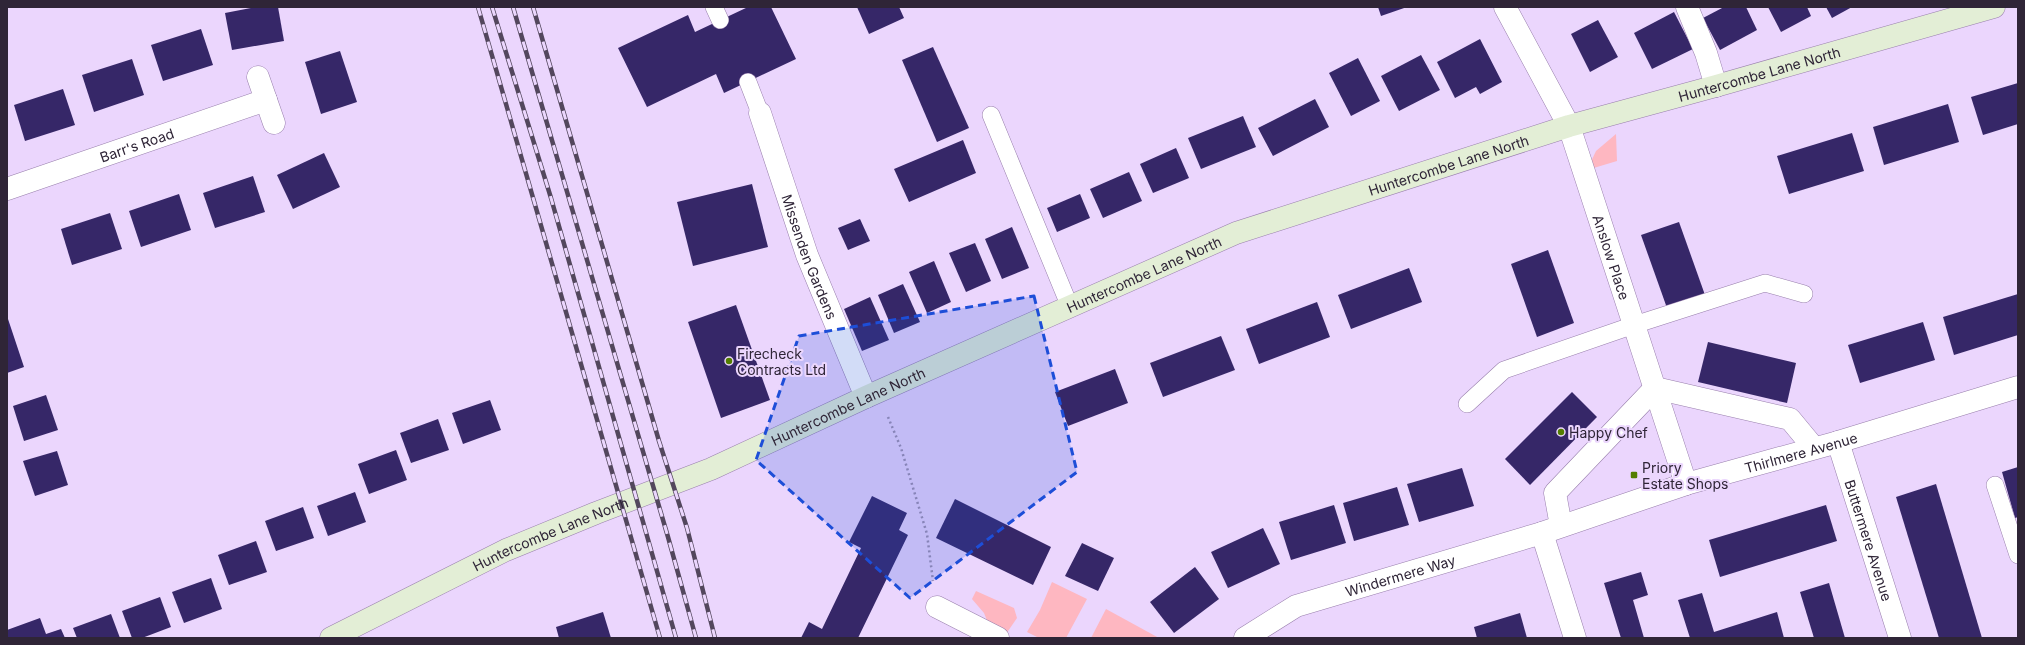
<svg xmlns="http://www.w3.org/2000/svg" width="2025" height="645" font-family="Inter,sans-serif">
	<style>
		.green { fill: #feb7c1 }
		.building { fill: #362768 }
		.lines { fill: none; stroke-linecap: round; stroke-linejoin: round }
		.lane-casing { stroke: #987fac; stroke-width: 18 }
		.street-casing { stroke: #987fac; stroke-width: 23 }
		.secondary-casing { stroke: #987fac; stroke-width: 23 }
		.path { stroke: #a292b1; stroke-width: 2.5; stroke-dasharray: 2 3; stroke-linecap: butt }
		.lane { stroke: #fff; stroke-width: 17 }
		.street { stroke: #fff; stroke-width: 22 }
		.secondary { stroke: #e3eed6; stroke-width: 22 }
		.rail-casing { stroke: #53475d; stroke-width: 4.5 }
		.rail { stroke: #ebd6fd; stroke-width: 3; stroke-dasharray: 9; stroke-linecap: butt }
		.marked { fill: #1d4ed8; fill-opacity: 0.2; stroke: #1d4ed8; stroke-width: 3; stroke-dasharray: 8 5; stroke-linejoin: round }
		.poi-dot { fill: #537e00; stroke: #ebd6fd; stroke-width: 1.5 }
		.labels { text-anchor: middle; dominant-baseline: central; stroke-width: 4; stroke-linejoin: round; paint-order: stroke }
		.street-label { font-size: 14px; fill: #2f2537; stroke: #ebd6fd }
		.poi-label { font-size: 14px; fill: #2f2537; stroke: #ebd6fd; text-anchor: start }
	</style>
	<rect width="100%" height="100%" fill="#ebd6fd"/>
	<g class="green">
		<polygon points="1616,134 1617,161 1587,170 1596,151"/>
		<polygon points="1052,582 1087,599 1066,638 1039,638 1027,632 1040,610"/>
		<polygon points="976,591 1014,608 1017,618 1006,634 990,628 984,613 972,599"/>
		<polygon points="1106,609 1159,638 1091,638"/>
	</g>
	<g class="building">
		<polygon points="256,7 278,7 284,41 232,50 225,13"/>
		<polygon points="748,7 771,7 796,59 724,93 716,74 647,107 618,48 688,15 695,32"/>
		<polygon points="857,7 899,7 904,18 869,34"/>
		<polygon points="1378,7 1407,7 1381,16"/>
		<polygon points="1724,7 1746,7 1757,30 1720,50 1703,18"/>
		<polygon points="1768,7 1807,7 1811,16 1781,32"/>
		<polygon points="1826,7 1852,7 1832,18"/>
		<polygon points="1674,12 1693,49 1652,69 1634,33"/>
		<polygon points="1598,20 1618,57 1590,72 1571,34"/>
		<polygon points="201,29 213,65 163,81 151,45"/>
		<polygon points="1480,39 1502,82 1480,94 1476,87 1455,98 1437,62"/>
		<polygon points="933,47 969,128 937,142 902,60"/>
		<polygon points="340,51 357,102 321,114 305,62"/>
		<polygon points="1421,55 1440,90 1399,111 1381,76"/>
		<polygon points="1358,58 1380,101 1351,116 1329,73"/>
		<polygon points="132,59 144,95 94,112 82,75"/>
		<polygon points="2018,83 2018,124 1983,135 1971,97"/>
		<polygon points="63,89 75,125 25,141 14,105"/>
		<polygon points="1315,99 1329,127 1273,156 1258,128"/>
		<polygon points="1948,104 1959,142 1884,165 1873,127"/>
		<polygon points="1243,116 1256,147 1201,169 1188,138"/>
		<polygon points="1852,133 1864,171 1789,194 1777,156"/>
		<polygon points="963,140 976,173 909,202 894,169"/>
		<polygon points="1176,148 1189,178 1153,193 1140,164"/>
		<polygon points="324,153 340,187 293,209 277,175"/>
		<polygon points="1129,172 1142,201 1103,218 1090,189"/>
		<polygon points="253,176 265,212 215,228 203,193"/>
		<polygon points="752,184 768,247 693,266 677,202"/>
		<polygon points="179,194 191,230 141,247 129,211"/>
		<polygon points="1080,194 1090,218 1057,232 1047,208"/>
		<polygon points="110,213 122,249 72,265 61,229"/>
		<polygon points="860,219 870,241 848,250 838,228"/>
		<polygon points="1679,222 1705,295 1667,308 1641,235"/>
		<polygon points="1012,227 1029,268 1002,279 985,239"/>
		<polygon points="975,243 991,281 966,292 949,253"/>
		<polygon points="1548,250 1574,323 1537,337 1511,264"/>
		<polygon points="934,261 951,302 927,313 909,272"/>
		<polygon points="1409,268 1422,302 1351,329 1338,295"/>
		<polygon points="903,284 920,322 894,333 878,295"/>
		<polygon points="2018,294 2018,335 1954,355 1943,317"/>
		<polygon points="870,297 889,340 862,351 844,309"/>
		<polygon points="1317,302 1330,337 1259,364 1246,329"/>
		<polygon points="736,305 770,400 721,418 688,322"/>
		<polygon points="7,316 24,367 7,373"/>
		<polygon points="1923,322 1935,360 1860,383 1848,345"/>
		<polygon points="1221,336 1235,370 1163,397 1150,363"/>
		<polygon points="1708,342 1796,363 1787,403 1698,382"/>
		<polygon points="1115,369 1128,403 1068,426 1055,392"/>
		<polygon points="1572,392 1597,417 1530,485 1505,459"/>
		<polygon points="46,395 58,430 24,441 13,406"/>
		<polygon points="490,400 501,430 463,444 452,413"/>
		<polygon points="438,419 449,450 411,463 400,433"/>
		<polygon points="396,450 407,480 369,494 358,464"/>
		<polygon points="57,451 68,485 35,496 23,461"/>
		<polygon points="2018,467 2018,517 2015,518 2002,472"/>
		<polygon points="1462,468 1474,506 1419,522 1407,484"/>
		<polygon points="1936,484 1982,638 1939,638 1896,497"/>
		<polygon points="1397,487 1409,525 1354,541 1343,503"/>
		<polygon points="355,492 366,522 328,536 317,506"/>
		<polygon points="872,496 907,513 899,530 908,535 858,638 801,638 809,622 822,629 861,548 849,542"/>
		<polygon points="955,499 1051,547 1033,585 936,538"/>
		<polygon points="1334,505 1346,543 1291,560 1279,522"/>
		<polygon points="1826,505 1837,541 1720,577 1709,540"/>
		<polygon points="303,507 314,538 276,551 265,521"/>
		<polygon points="1263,528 1280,564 1228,588 1211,552"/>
		<polygon points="256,541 267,572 229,585 218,555"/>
		<polygon points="1082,543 1114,558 1098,591 1065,576"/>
		<polygon points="1195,567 1219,599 1174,633 1150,602"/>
		<polygon points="1641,572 1648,595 1633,600 1644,638 1621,638 1604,583"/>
		<polygon points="211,578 222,609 184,623 172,592"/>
		<polygon points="1829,583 1845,638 1814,638 1800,592"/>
		<polygon points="1702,593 1714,632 1777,612 1784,638 1690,638 1678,600"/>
		<polygon points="160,597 171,627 142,638 132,638 122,611"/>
		<polygon points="603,612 611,638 559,638 556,627"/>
		<polygon points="1520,613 1527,638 1477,638 1474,627"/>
		<polygon points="111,614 120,638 77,638 73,628"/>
		<polygon points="40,618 46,634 61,629 65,638 7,638 7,630"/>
	</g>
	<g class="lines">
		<g class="lane-casing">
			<g id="lane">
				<polyline points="714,7 720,20"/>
				<polyline points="748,82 760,113"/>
				<polyline points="991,115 1070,307"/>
				<polyline points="1467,404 1504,370 1634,325 1765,283 1804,294"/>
				<polyline points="1995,485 2018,555"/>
			</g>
		</g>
		<g class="street-casing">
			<g id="street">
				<path id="s1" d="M1505,7l64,119 117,358"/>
				<polyline points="1687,7 1706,53 1716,86"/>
				<polyline points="258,77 274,123"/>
				<path id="s2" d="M760,113l47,142 59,142"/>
				<path id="s3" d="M7,189l259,-89"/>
				<path id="s4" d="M1838,442l62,196"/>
				<polyline points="1561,526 1555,493 1655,388 1790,419 1814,448"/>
				<polyline points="1542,533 1575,638"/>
				<polyline points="937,607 998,638"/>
				<path id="s5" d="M1245,638l51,-32 246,-73 144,-49 152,-42 180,-55"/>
			</g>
		</g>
		<g class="secondary-casing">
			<g id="secondary">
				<path id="s6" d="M331,638l175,-88 90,-37 115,-44 155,-72 370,-164 333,-107 147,-40 278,-79"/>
			</g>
		</g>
		<polyline class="path" points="888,417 901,448 927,534 933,581"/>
		<use href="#lane" class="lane"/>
		<use href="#street" class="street"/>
		<use href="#secondary" class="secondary"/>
		<g class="rail-casing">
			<g id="rail">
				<polyline points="478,7 660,638"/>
				<polyline points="492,7 551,198 676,638"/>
				<polyline points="513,7 668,537 696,638"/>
				<polyline points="533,7 659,441 687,528 715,638"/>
			</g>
		</g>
		<use href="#rail" class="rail"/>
	</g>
	<path class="marked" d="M1034,296l43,176 -167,126 -154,-138 43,-124z"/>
	<g class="poi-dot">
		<circle cx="729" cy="361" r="4"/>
		<circle cx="1561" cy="432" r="4"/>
		<rect x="1630" y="471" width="8" height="8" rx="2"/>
	</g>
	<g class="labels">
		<g class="street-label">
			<text stroke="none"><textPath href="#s6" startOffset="1539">Huntercombe Lane North</textPath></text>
			<text stroke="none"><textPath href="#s3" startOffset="137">Barr's Road</textPath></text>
			<text stroke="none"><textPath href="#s6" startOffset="1215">Huntercombe Lane North</textPath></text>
			<text stroke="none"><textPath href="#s2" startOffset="152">Missenden Gardens</textPath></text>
			<text stroke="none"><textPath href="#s1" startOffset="273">Anslow Place</textPath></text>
			<text stroke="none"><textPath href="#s6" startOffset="891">Huntercombe Lane North</textPath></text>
			<text stroke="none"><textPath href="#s6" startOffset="567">Huntercombe Lane North</textPath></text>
			<text stroke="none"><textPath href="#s5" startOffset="588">Thirlmere Avenue</textPath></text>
			<text stroke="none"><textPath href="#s6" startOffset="243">Huntercombe Lane North</textPath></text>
			<text stroke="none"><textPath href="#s4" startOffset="103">Buttermere Avenue</textPath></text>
			<text stroke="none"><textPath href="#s5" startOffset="169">Windermere Way</textPath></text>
		</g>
		<g class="poi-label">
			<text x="737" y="353">Firecheck<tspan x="737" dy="16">Contracts Ltd</tspan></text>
			<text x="1569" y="432">Happy Chef</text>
			<text x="1642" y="467">Priory<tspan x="1642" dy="16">Estate Shops</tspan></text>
		</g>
	</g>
	<rect width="2025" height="645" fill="none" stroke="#2f2537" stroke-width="16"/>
</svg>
